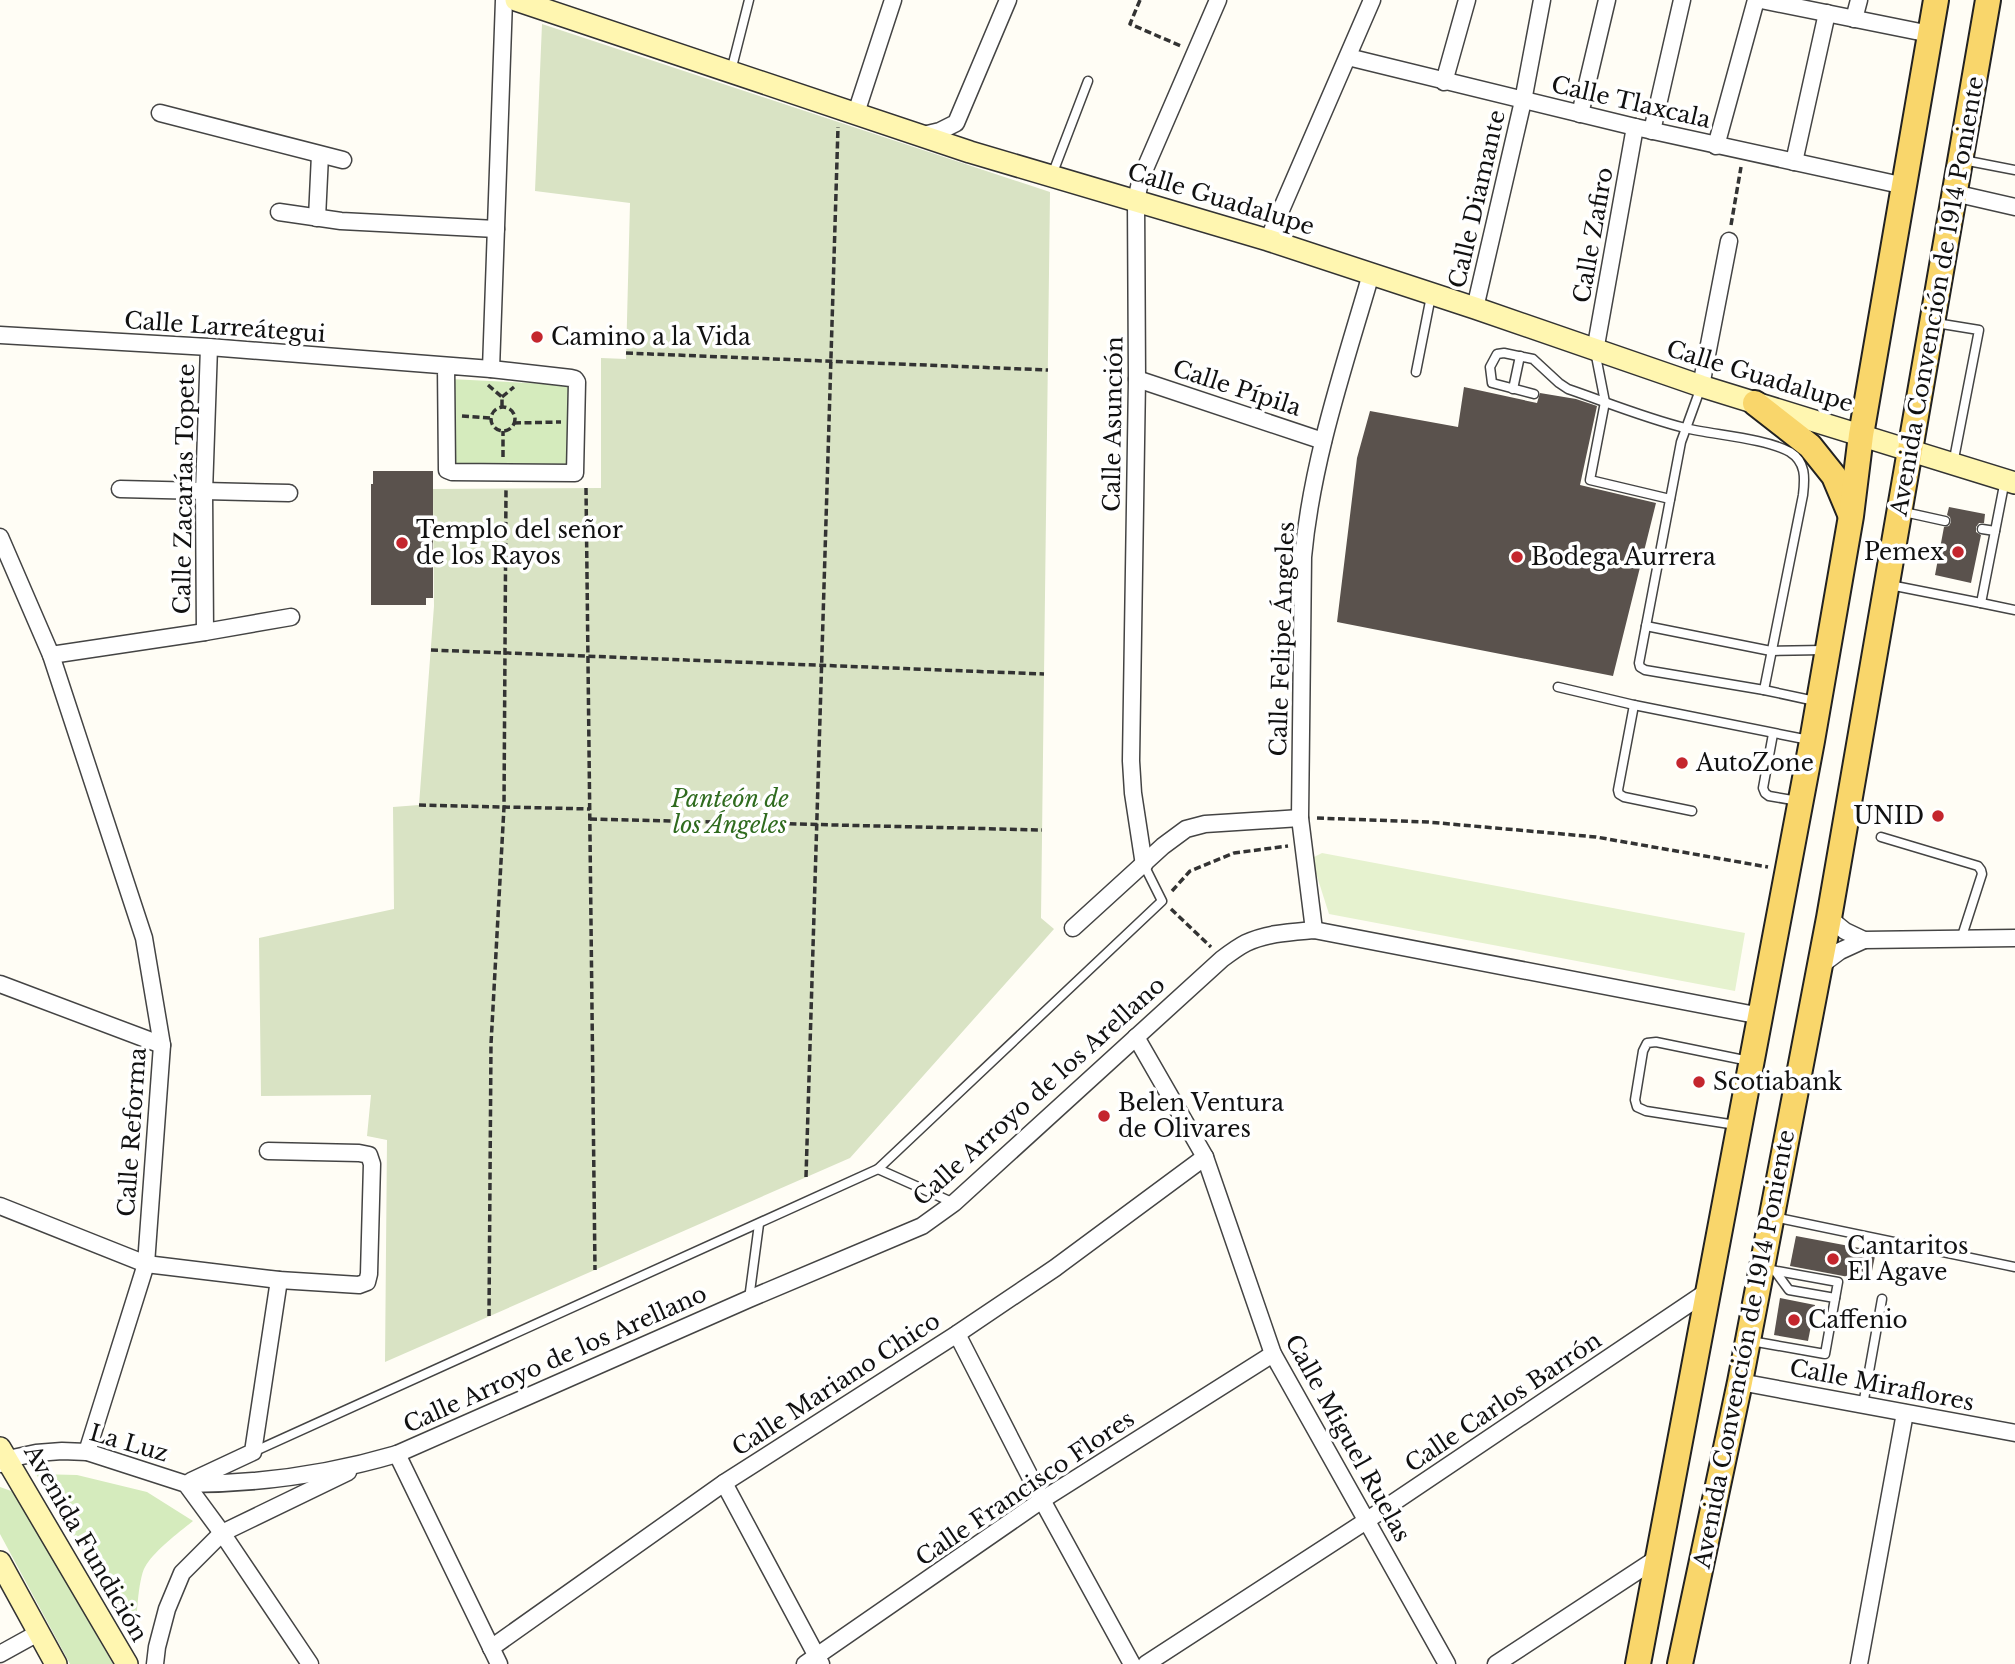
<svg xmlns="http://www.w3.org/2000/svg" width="2015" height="1664" font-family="'Libre Baskerville',serif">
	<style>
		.green { fill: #d5ebbd }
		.cemetery { fill: #d9e3c4 }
		.pitch { fill: #e6f2cf }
		.building { fill: #5a524d }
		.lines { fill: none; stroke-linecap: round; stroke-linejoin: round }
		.lane-casing { stroke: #444; stroke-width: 11 }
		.street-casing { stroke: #444; stroke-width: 19 }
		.secondary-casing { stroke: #333; stroke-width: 24 }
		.primary-casing { stroke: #222; stroke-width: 28 }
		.path { stroke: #333; stroke-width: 3.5; stroke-dasharray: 7 3.5; stroke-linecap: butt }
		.lane { stroke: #fff; stroke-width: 8 }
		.street { stroke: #fff; stroke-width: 16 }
		.secondary { stroke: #fff6b0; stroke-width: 21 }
		.primary { stroke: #f9d66b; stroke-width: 24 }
		.poi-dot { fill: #c4262e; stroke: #fff; stroke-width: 2.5 }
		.labels { text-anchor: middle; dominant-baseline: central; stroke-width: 7; stroke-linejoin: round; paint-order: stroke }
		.street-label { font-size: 23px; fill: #111; stroke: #fff }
		.poi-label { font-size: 23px; fill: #111; stroke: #fff; text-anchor: start }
		.park-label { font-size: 23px; font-style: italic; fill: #2f6b1f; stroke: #fff }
	</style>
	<rect width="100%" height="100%" fill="#fffdf5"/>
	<g class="green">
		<polygon points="450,379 570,385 570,469 451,465"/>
		<path d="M36,1474l41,1 70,17 46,29c-15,12 -39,30 -48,46 -7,12 -9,55 -9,71z"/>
		<polygon points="0,1487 14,1492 113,1664 70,1664 0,1534"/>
	</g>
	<polygon class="cemetery" points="542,24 1050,192 1041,918 1054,929 850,1158 385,1362 387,1140 367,1136 371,1095 261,1096 259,938 394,909 393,807 419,805 434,606 433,489 601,488 601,358 626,359 630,203 535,191"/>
	<polygon class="pitch" points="1322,853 1745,933 1735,991 1329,914 1315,870 1314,857"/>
	<g class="building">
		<polygon points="1464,387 1537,403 1540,393 1576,399 1597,406 1580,485 1656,503 1613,676 1337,622 1357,458 1370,411 1458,427"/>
		<polygon points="373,471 433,471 433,598 426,598 426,605 371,605 371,484 373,484"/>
		<polygon points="1949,507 1985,514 1984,523 1979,523 1976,527 1976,532 1981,535 1971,583 1935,575 1944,527 1949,526 1951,522 1950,517 1947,515"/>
		<polygon points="1796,1236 1876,1251 1870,1281 1790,1266"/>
		<polygon points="1780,1298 1815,1305 1808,1341 1774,1335"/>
	</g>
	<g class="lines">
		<g class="lane-casing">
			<g id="lane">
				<polyline points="731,71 749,0"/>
				<polyline points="1963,160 2015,170"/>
				<polyline points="1052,175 1088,81"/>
				<polyline points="1936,323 1979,330 1953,464"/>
				<polyline points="1595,351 1605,402 1590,480 1670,499"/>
				<polyline points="1416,372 1431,296"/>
				<polyline points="1701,387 1681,442 1639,663 1640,667 1645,670 1764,690 1815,701"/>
				<polyline points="1513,389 1520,356"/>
				<path d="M1534,394l-42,-11 -2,-16 7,-13 7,-1 29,6 26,24 9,6c38,13 77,29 117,39 29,7 80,10 105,24 16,10 15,26 13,43l-39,195"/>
				<polyline points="1904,512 1945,521"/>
				<polyline points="1982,529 1995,531"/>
				<polyline points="1890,585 1981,603 2005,480"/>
				<polyline points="1981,603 2015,610"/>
				<polyline points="1646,626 1771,651 1824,650"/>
				<polyline points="1558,687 1634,705 1809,740"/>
				<polyline points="1634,705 1618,790 1619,794 1624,797 1692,811"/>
				<polyline points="1773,734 1763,788 1765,793 1769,796 1798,801"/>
				<polyline points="1881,837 1978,866 1981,870 1982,874 1961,939"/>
				<polyline points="1736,1125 1646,1111 1637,1107 1635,1100 1643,1051 1647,1043 1656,1042 1749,1061"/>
				<polyline points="878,1169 954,1203"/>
				<polyline points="1774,1217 2015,1267"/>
				<polyline points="1775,1271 1789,1290 1835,1298"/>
				<polyline points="749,1299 759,1224"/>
				<polyline points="1751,1341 1825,1354 1838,1282 1766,1269"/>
				<polyline points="1863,1405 1882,1299"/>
				<polyline points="253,1452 878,1169 1162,901 1144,865"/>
			</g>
		</g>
		<g class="street-casing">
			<g id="street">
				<polyline points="1761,0 1930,34"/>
				<polyline points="1854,19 1859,0"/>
				<polyline points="1348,57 1635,127 1905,186"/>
				<polyline points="1444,82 1467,0"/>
				<polyline points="160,113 343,160"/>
				<polyline points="856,113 893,0"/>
				<polyline points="1580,114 1607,0"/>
				<polyline points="1652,131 1682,0"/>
				<polyline points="923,135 940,131 956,123 1008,0"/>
				<polyline points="1716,146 1756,0"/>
				<polyline points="1794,162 1827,13"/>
				<polyline points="1954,193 2015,207"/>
				<polyline points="279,212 341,221 496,229"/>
				<polyline points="317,218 320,155"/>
				<polyline points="1268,240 1372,0"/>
				<polyline points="1475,308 1523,101 1542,0"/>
				<polyline points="0,335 209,347 491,369 571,378 575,379 577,382 575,473 452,472 447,470 446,366"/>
				<polyline points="1595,351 1635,127"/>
				<polyline points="491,369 504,0"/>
				<polyline points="1137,379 1323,441"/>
				<polyline points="1701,386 1729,241"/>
				<polyline points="120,489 289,493"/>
				<polyline points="0,537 51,655 144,938 162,1045 146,1264 87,1452"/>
				<polyline points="205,632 204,492 209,347"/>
				<polyline points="51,655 205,632 291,617"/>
				<polyline points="1144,865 1133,793 1131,761 1137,379 1136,200 1141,178 1218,0"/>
				<polyline points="1829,918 1845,931 1864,940 2015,938"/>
				<polyline points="1073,928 1163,846 1186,829 1205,824 1300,818"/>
				<path d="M1314,930l-14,-112 3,-261c9,-97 41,-190 68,-283"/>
				<polyline points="1820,966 1840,951 1864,940"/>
				<polyline points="0,984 162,1045"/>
				<polyline points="1136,1037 1205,1157 1273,1354 1447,1664"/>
				<polyline points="0,1206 146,1264 279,1280 359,1285 367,1282 369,1274 372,1164 369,1155 359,1153 268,1151"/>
				<polyline points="957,1334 1042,1500 1132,1664"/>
				<polyline points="1740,1382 2015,1433"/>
				<polyline points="397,1454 499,1664"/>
				<polyline points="0,1464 8,1459 36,1453 62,1451 87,1452 186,1484 222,1533 310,1664"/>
				<polyline points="191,1481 253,1452 279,1280"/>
				<polyline points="724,1483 821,1664"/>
				<path d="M186,1484c72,0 143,-10 211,-30l352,-155 173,-73 32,-23 268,-244c8,-6 16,-12 24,-16 21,-10 46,-11 68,-13l447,86"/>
				<polyline points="491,1648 724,1483 957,1334 1055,1268 1205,1157"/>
				<polyline points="0,1654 38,1633"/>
				<polyline points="155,1664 157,1647 167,1609 182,1573 222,1533 348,1472"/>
				<polyline points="805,1664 1042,1500 1273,1354"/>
				<polyline points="1146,1664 1366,1521 1708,1291"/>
				<polyline points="1496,1664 1659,1557"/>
				<polyline points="1859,1664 1905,1413"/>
			</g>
		</g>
		<g class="secondary-casing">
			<g id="secondary">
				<polyline points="516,0 970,152 1268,240 1475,308 1701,386 2015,483"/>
				<polyline points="0,1448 127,1664"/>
				<polyline points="0,1562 56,1664"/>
			</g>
		</g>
		<g class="primary-casing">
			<g id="primary">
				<polyline points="1755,403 1810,446 1834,476 1850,514"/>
				<polyline points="1638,1664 1812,741 1851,516 1861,435 1936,0"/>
				<polyline points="1680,1664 1740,1382 1829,918 1988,0"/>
			</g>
		</g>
		<g class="path">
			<polyline points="1140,0 1130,24 1181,46"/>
			<polyline points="1731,225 1741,167"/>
			<polyline points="626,353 1048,370"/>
			<polyline points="488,385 502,397 502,408"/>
			<polyline points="502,397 514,387"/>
			<circle cx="503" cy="419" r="12"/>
			<polyline points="462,416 491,418"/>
			<polyline points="514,423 561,422"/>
			<polyline points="503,457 503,431"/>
			<polyline points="586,488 595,1270"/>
			<polyline points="431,650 1044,674"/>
			<polyline points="419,805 590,809"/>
			<polyline points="1317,818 1428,822 1596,837 1768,867"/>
			<polyline points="590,819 1042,830"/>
			<polyline points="1172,891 1190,871 1234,853 1288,846"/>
			<polyline points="1171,909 1211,947"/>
			<polyline points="806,1177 838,127"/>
			<polyline points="489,1316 491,1044 504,807 506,489"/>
		</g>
		<use href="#lane" class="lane"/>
		<use href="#street" class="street"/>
		<use href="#secondary" class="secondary"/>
		<use href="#primary" class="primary"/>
	</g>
	<g class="poi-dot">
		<circle cx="537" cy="337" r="7"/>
		<circle cx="402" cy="543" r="7"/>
		<circle cx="1958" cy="552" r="7"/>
		<circle cx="1517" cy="557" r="7"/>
		<circle cx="1682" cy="763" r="7"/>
		<circle cx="1938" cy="816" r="7"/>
		<circle cx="1699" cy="1082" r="7"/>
		<circle cx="1104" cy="1116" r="7"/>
		<circle cx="1833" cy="1259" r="7"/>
		<circle cx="1794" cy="1320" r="7"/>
	</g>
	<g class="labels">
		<g class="street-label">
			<text transform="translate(1631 102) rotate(13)">Calle Tlaxcala</text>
			<text transform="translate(1221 199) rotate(17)">Calle Guadalupe</text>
			<text transform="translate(1477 199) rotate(-77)">Calle Diamante</text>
			<text transform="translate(1593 235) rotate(-80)">Calle Zafiro</text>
			<text transform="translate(1937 296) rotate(-80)">Avenida Convención de 1914 Poniente</text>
			<text transform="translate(225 327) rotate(4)">Calle Larreátegui</text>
			<text transform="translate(1760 376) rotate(17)">Calle Guadalupe</text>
			<text transform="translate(1237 388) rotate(18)">Calle Pípila</text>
			<text transform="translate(1113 424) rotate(-89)">Calle Asunción</text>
			<text transform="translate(184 489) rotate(-89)">Calle Zacarías Topete</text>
			<text transform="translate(1282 639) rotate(-88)">Calle Felipe Ángeles</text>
			<text transform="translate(1039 1091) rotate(-42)">Calle Arroyo de los Arellano</text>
			<text transform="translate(132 1132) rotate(-86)">Calle Reforma</text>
			<text transform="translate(1744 1349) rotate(-79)">Avenida Convención de 1914 Poniente</text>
			<text transform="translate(555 1359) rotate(-24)">Calle Arroyo de los Arellano</text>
			<text transform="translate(836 1384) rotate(-33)">Calle Mariano Chico</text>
			<text transform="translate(1882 1385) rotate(11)">Calle Miraflores</text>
			<text transform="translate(1503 1402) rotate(-34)">Calle Carlos Barrón</text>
			<text transform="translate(1348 1438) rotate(61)">Calle Miguel Ruelas</text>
			<text transform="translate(129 1443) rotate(16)">La Luz</text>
			<text transform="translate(1025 1488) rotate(-34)">Calle Francisco Flores</text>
			<text transform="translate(86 1543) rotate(60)">Avenida Fundición</text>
		</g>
		<g class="poi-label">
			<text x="551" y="337">Camino a la Vida</text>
			<text x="416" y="530">Templo del señor<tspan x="416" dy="26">de los Rayos</tspan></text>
			<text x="1944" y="552" text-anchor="end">Pemex</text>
			<text x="1531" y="557">Bodega Aurrera</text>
			<text x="1696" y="763">AutoZone</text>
			<text x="1924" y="816" text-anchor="end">UNID</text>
			<text x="1713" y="1082">Scotiabank</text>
			<text x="1118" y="1103">Belen Ventura<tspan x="1118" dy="26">de Olivares</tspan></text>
			<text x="1847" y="1246">Cantaritos<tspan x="1847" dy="26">El Agave</tspan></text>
			<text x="1808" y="1320">Caffenio</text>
		</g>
		<g class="park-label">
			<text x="730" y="799">Panteón de<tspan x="730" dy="26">los Ángeles</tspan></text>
		</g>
	</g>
</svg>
